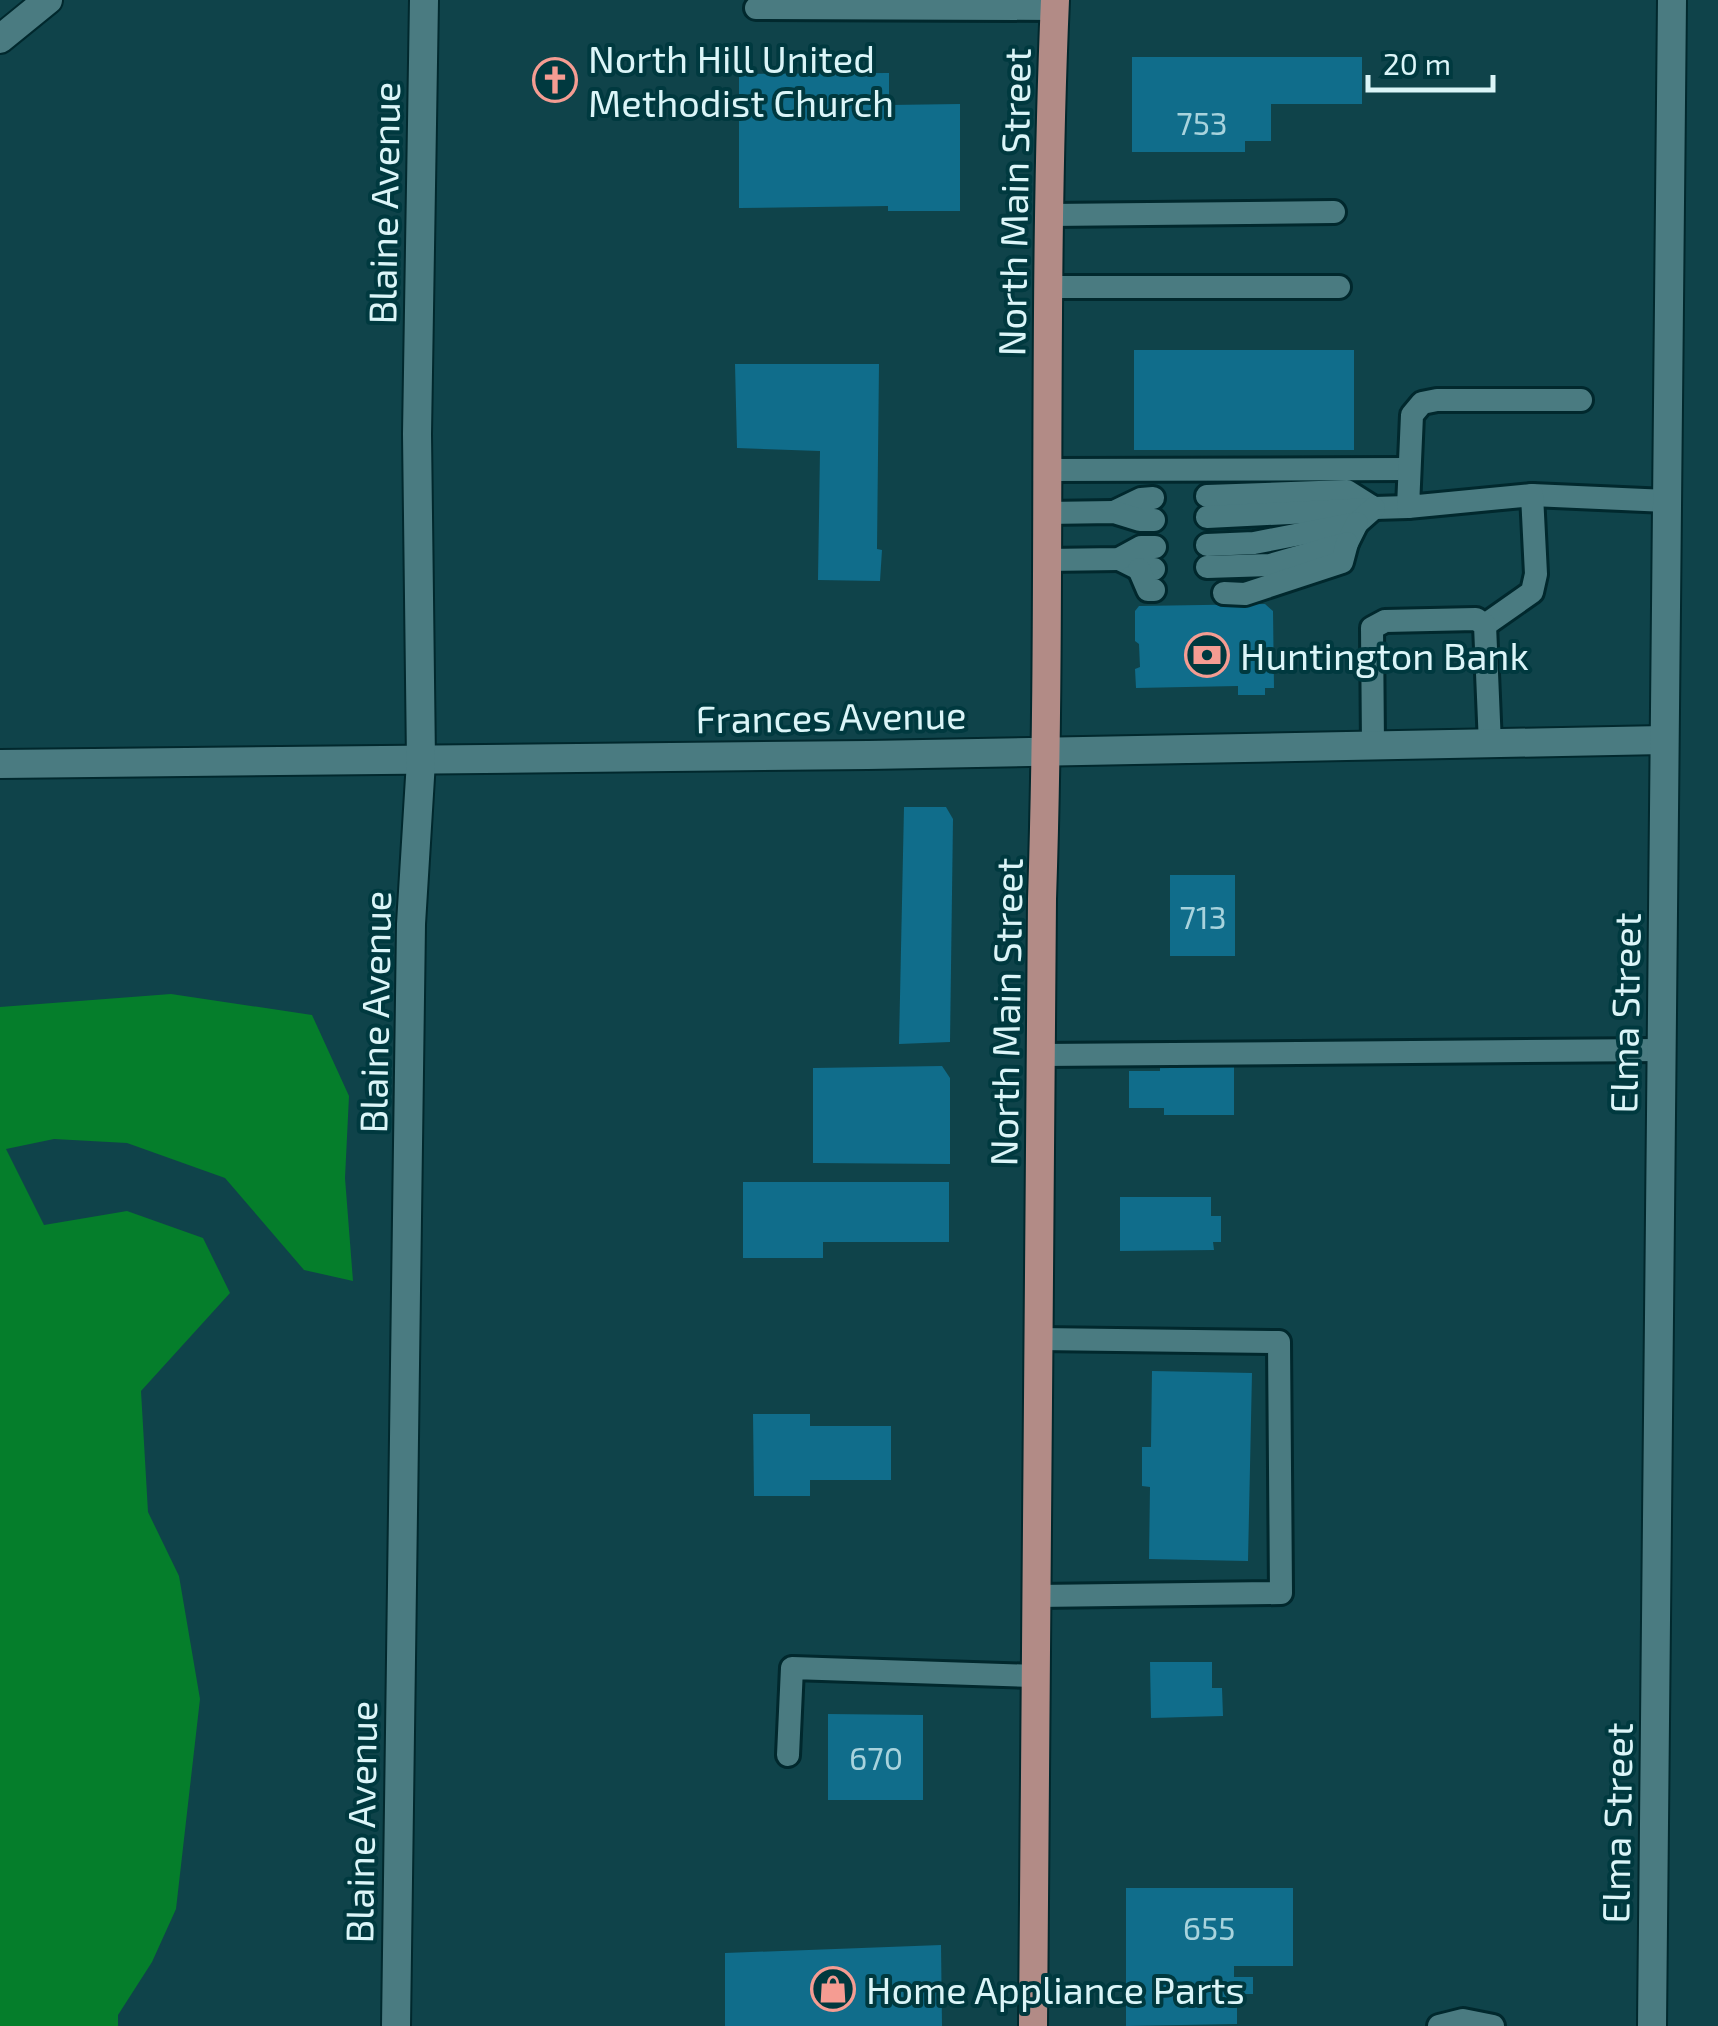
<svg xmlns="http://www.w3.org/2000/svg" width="1718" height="2026" font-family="'Exo 2',sans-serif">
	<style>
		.forest { fill: #057e2b }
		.building { fill: #106d8b }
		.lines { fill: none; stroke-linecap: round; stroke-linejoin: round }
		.service-casing { stroke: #01282d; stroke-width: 28 }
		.minor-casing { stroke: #01282d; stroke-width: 32 }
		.tertiary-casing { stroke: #01282d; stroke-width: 32 }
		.primary-casing { stroke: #01282d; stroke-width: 32 }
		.service { stroke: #4a7b81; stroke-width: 22 }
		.minor { stroke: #4a7b81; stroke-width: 28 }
		.tertiary { stroke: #4a7b81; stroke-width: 28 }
		.primary { stroke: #b28b86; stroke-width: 28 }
		.labels { text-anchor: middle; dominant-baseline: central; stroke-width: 8; stroke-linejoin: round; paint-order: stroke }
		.number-label { font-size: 32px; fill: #a8d3dd }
		.poi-label { font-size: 38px; fill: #dbf5f8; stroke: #00393f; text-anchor: start }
		.street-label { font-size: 38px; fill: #dbf5f8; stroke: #00393f }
	</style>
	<rect width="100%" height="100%" fill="#0f434a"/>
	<polygon class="forest" points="171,994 312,1015 349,1096 345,1178 353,1281 304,1270 225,1178 127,1143 54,1139 6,1149 44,1225 127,1211 203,1238 230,1293 141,1391 148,1512 179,1576 200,1699 176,1909 152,1962 118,2015 118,2026 0,2026 0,1007"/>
	<g class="building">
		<polygon points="1132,57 1362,57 1362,104 1271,104 1271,141 1245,141 1245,152 1132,152"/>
		<polygon points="889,73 889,105 960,104 960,211 888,211 888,206 739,208 739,74"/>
		<rect x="1134" y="350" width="220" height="100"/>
		<polygon points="735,364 879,364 877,549 882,550 880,581 818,580 820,451 737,448"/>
		<polygon points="1265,604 1273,611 1274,688 1265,688 1265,695 1238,695 1238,686 1136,688 1135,669 1140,667 1139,644 1135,641 1135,611 1139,606"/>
		<polygon points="904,807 946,807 953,819 950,1042 899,1044"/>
		<rect x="1170" y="875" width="65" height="81"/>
		<polygon points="942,1066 950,1078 950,1164 813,1163 813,1068"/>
		<polygon points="1160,1066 1234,1066 1234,1115 1164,1115 1164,1108 1129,1108 1129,1071 1160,1071"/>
		<polygon points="743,1182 949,1182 949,1242 823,1242 823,1258 743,1258"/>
		<polygon points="1120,1197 1211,1197 1211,1216 1221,1216 1221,1242 1213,1242 1214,1250 1120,1251"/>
		<polygon points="1152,1371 1252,1373 1248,1561 1149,1559 1150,1487 1142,1486 1142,1447 1151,1447"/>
		<polygon points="753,1414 810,1414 810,1426 891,1426 891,1480 810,1480 810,1496 754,1496"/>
		<polygon points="1150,1662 1212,1662 1212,1688 1222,1688 1223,1716 1151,1718"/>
		<polygon points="828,1714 923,1715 923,1800 828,1800"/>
		<polygon points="1126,1888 1293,1888 1293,1966 1234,1966 1234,1977 1253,1977 1253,1994 1237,1994 1237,2024 1126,2026"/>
		<polygon points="941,1945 942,2026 725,2026 725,1953"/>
	</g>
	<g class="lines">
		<g class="service-casing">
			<g id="service">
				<polyline points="756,8 1055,9"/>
				<polyline points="1050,215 1334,212"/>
				<polyline points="1049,287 1339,287"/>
				<polyline points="1047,470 1408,469"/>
				<polyline points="1532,495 1667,501"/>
				<polyline points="1207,496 1347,491 1374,508 1408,507"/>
				<polyline points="1114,512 1141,499 1153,498"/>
				<polyline points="1046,513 1114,512 1140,520 1154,520"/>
				<polyline points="1207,517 1370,509"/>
				<polyline points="1207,545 1254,543 1357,523 1374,508"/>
				<polyline points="1119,559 1139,569 1154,569"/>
				<polyline points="1046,560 1119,559 1141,547 1155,547"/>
				<polyline points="1207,567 1270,565 1347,543 1357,523"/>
				<polyline points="1139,569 1148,590 1154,590"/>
				<polyline points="1224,593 1245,594 1342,562 1347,543"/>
				<polyline points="1485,625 1532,592 1536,574 1532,495 1408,507 1412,415 1422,403 1437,400 1581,400"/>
				<polyline points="1373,746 1372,628 1385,621 1476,619 1485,625 1490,745"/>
				<polyline points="1041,1055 1661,1050"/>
				<polyline points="1037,1596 1281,1593 1279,1342 1039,1339"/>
				<polyline points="788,1755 792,1668 1035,1676"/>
				<polyline points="1439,2026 1463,2020 1493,2026"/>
			</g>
		</g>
		<g class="minor-casing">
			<g id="minor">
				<polyline points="0,764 868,755 1664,740"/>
				<polyline points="396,2026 411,924 421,761 417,434 424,0"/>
				<polyline points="1652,2026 1672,0"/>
			</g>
		</g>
		<g class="tertiary-casing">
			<polyline id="tertiary" points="0,39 48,0"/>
		</g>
		<g class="primary-casing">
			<path id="primary" d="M1033,2026l9,-1127c10,-299 0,-599 13,-899"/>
		</g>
		<use href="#service" class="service"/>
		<use href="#minor" class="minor"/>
		<use href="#tertiary" class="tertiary"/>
		<use href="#primary" class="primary"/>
	</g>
	<defs>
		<g id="church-ring" transform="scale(2.25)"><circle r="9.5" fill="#00393f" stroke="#f59c92" stroke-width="1.5"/><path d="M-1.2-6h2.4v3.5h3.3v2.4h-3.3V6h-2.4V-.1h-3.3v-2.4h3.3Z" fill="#f59c92"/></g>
		<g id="bank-ring" transform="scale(2.25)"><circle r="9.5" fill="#00393f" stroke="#f59c92" stroke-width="1.5"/><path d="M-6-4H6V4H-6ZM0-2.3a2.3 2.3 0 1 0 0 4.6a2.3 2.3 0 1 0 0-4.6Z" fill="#f59c92"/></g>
		<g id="shop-ring" transform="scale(2.25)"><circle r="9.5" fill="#00393f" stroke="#f59c92" stroke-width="1.5"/><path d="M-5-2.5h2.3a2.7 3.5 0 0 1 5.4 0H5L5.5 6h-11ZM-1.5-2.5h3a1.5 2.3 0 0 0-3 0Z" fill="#f59c92"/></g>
	</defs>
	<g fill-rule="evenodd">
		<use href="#church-ring" x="555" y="80"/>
		<use href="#bank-ring" x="1207" y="655"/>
		<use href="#shop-ring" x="833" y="1989"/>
	</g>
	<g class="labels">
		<g class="number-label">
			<text x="1202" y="122">753</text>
			<text x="1203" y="916">713</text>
			<text x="876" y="1757">670</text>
			<text x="1209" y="1927">655</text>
		</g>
		<g class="poi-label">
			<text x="588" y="58">North Hill United<tspan x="588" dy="44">Methodist Church</tspan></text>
			<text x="1240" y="655">Huntington Bank</text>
			<text x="866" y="1989">Home Appliance Parts</text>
		</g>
		<g class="street-label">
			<text transform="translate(1013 202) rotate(-89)">North Main Street</text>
			<text transform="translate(383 203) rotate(-89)">Blaine Avenue</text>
			<text transform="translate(831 716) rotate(-1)">Frances Avenue</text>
			<text transform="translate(374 1012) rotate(-89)">Blaine Avenue</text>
			<text transform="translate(1005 1012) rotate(-89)">North Main Street</text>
			<text transform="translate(1624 1013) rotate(-89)">Elma Street</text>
			<text transform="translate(360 1822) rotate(-89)">Blaine Avenue</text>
			<text transform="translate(1616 1823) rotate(-89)">Elma Street</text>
		</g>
	</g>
	<path d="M1368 75v15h125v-15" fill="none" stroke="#dbf5f8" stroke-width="5"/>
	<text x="1383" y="75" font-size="30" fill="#dbf5f8" stroke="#00393f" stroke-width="8" paint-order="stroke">20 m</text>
</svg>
